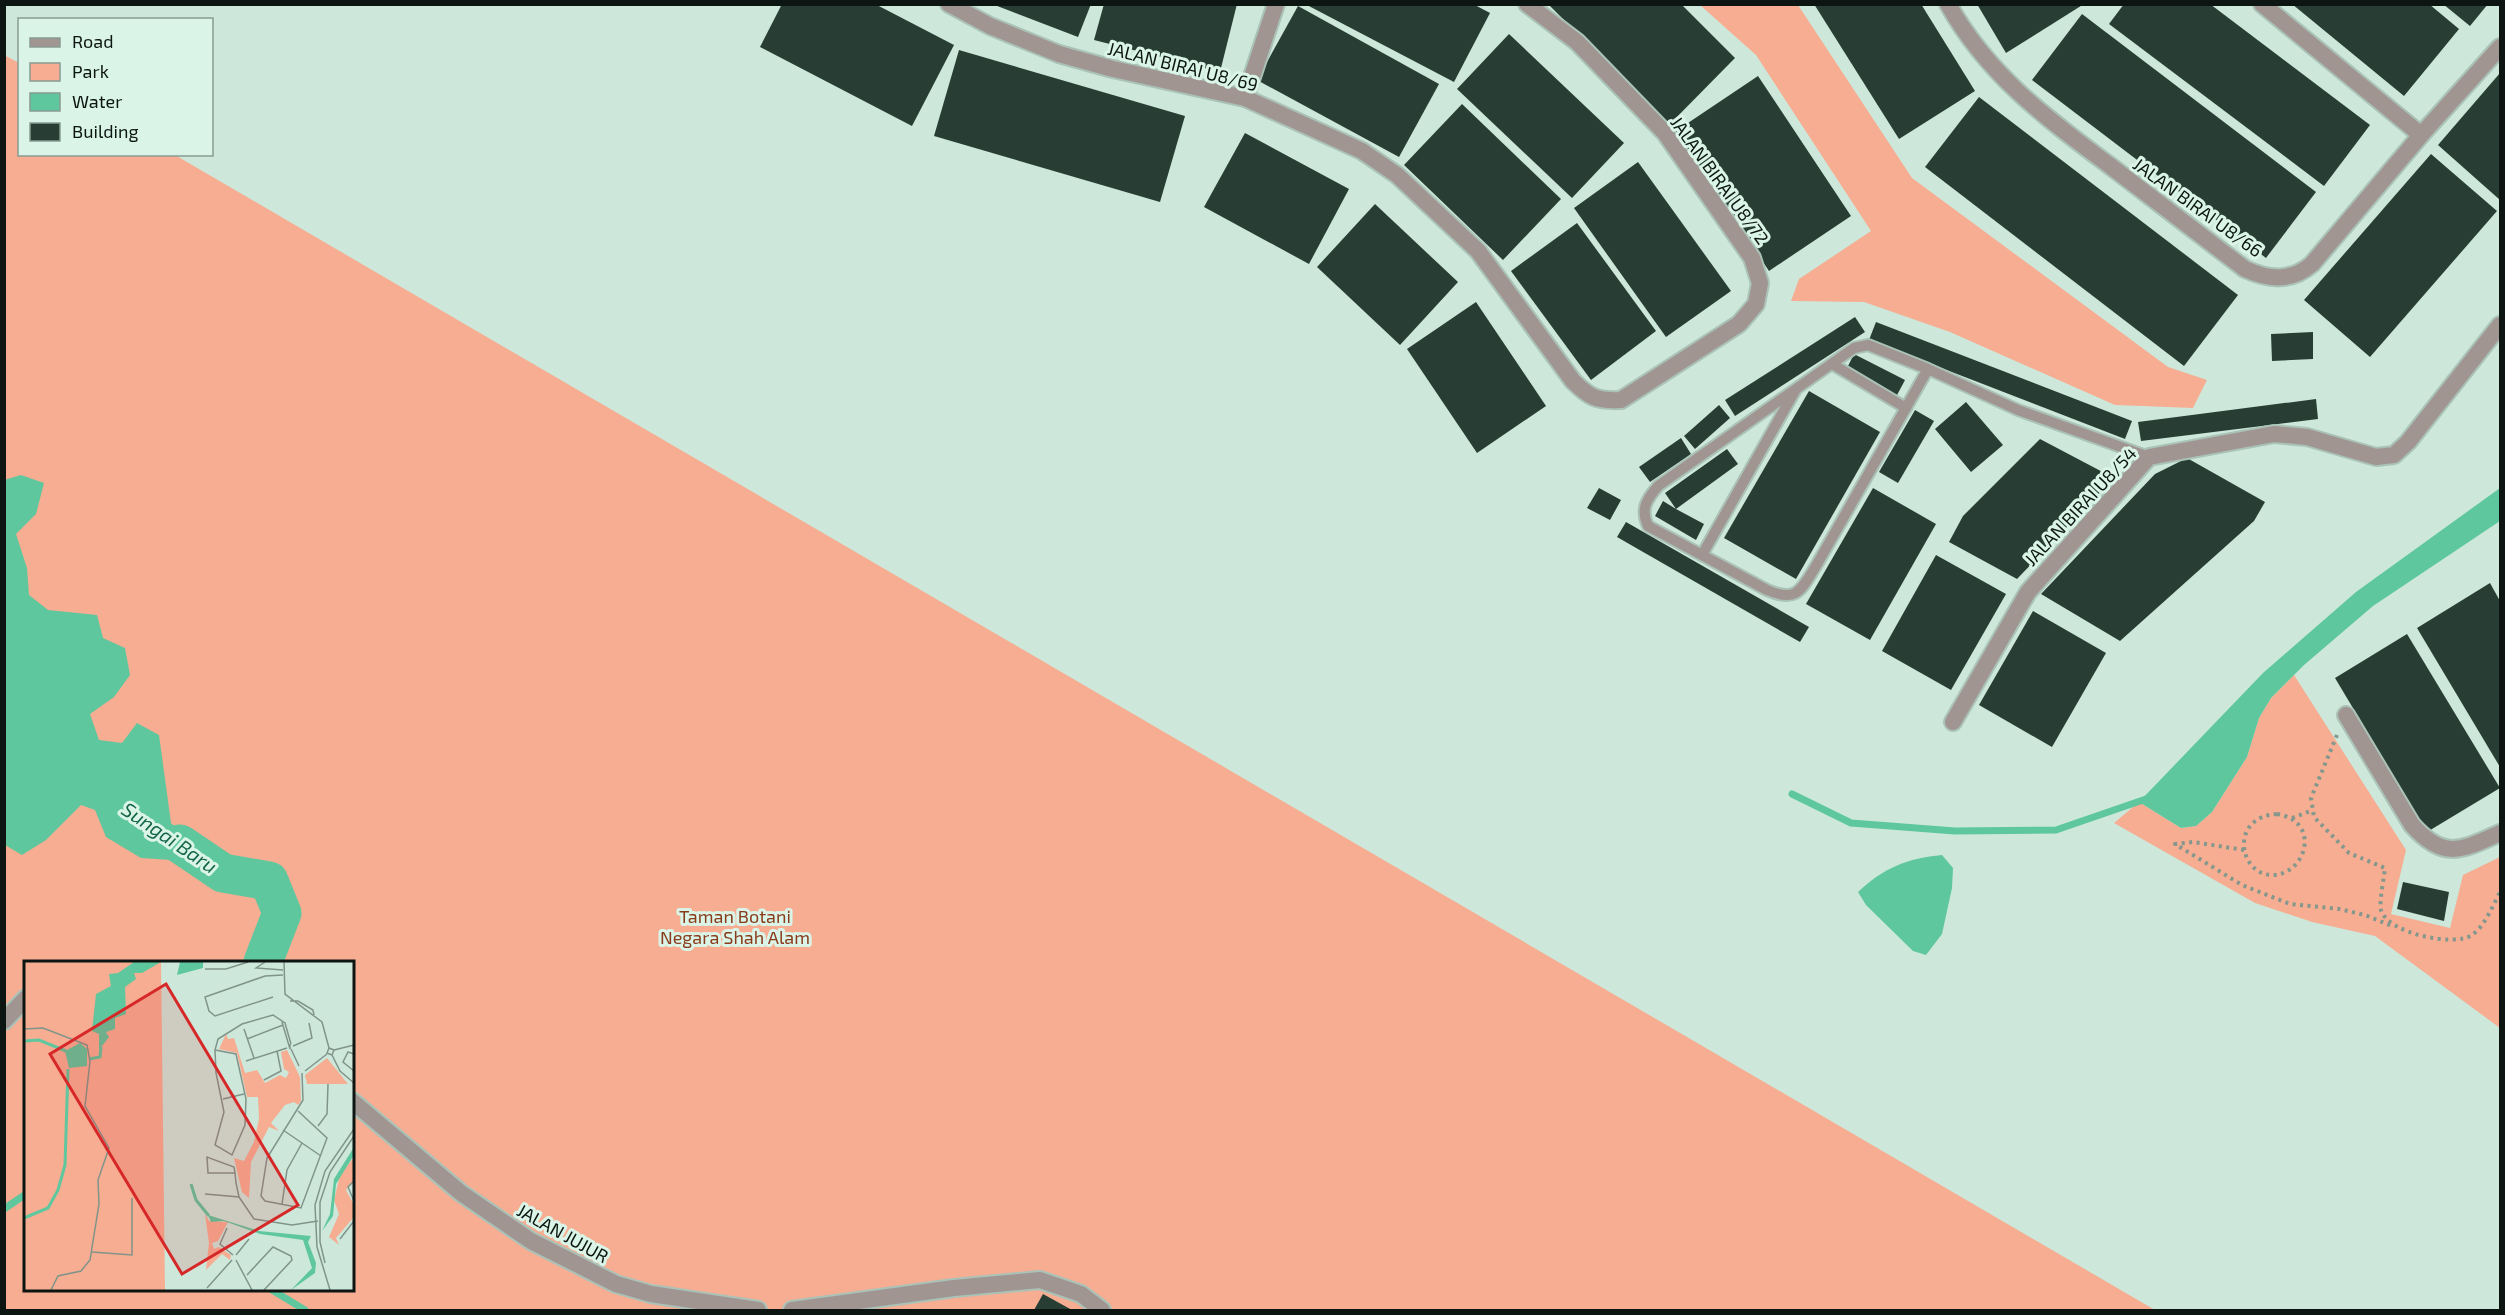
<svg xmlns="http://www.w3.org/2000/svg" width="2505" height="1315" font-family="'Exo 2',sans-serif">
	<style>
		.green { fill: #f6ad92; fill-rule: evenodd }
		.water { fill: #5ec79e }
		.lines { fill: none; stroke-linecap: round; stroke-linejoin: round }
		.stream { stroke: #5ec79e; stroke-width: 7 }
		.river { stroke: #5ec79e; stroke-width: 39 }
		.building { fill: #283e34 }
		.service-casing { stroke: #aac2b7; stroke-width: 14 }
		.minor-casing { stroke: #aac2b7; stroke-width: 20 }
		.path { stroke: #83978d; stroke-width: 4; stroke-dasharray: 3 4.5; stroke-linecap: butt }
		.service { stroke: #a09591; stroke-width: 10 }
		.minor { stroke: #a09591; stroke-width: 16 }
		.labels { text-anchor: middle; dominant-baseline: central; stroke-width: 6; stroke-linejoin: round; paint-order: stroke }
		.street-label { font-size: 18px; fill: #0c1511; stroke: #daf5e8 }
		.park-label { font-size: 18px; fill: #893b1b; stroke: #daf5e8 }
		.water-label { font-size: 20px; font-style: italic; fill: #15664b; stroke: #daf5e8 }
		.inset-river { fill: none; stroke: #5ec79e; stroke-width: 3 }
		.inset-road { fill: none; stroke: #80948a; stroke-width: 1.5 }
		.view { fill: #d62828; fill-opacity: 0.15; stroke: #d62828; stroke-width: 3 }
		.inset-edge { fill: none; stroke: #0c1511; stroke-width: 3 }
	</style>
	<rect width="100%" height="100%" fill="#cde8db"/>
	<g class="green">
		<polygon points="1700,5 1798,5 1912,178 2168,367 2207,380 2193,408 2115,405 1950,332 1864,302 1791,301 1799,279 1871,231 1756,55"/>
		<path d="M4,55l15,8 1,91 155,1 1980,1155h-2150zM26,962h326v328h-326z"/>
		<polygon points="2294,675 2406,850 2391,914 2450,928 2463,875 2500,857 2500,1028 2375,936 2312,922 2255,903 2114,823 2139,802 2181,828 2196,826 2212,812 2247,757 2259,718 2271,698"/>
	</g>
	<g class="water">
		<polygon points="21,475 44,483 36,514 16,534 27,568 29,595 48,610 97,615 103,638 125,648 130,675 114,697 90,714 99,740 122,743 137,723 159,735 171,823 187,838 219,849 231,865 213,883 198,878 172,860 141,858 106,837 95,810 81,805 46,840 22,855 5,845 4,480"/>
		<polygon points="2500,488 2500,521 2373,606 2304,665 2271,698 2259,718 2247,757 2212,812 2196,826 2181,828 2139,802 2263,673 2356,592"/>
		<path d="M1942,855l11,13 -1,20 -10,46 -16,21 -13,-4 -47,-46 -8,-13c25,-24 50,-34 84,-37z"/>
	</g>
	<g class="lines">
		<g class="stream">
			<polyline points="1792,794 1851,823 1955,831 2056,830 2146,799"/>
			<polyline points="4,1209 26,1194"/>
			<polyline points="272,1290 305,1310"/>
		</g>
		<polyline class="river" points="180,844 223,873 269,881 282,913 263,962"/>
	</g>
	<g class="building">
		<polygon points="782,4 875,4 954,45 912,126 760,47"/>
		<polygon points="992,4 1091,4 1078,37"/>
		<polygon points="1104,4 1237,4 1220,72 1094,40"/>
		<polygon points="1305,4 1473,4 1490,13 1454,82"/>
		<polygon points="1548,4 1681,4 1735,58 1669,125"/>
		<polygon points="1814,4 1921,4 1975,91 1899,139"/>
		<polygon points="1977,4 2084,4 2006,53"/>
		<polygon points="2124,4 2210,4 2370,125 2324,186 2109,24"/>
		<polygon points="2292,4 2429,4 2459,29 2404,96"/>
		<polygon points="2443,4 2488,4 2470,26"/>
		<polygon points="1298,6 1439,84 1399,157 1257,80"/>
		<polygon points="2082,14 2316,192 2266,258 2032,80"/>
		<polygon points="1509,34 1624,143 1572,198 1457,89"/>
		<polygon points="959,50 1185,116 1160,202 934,136"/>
		<polygon points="2500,73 2500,200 2438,145"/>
		<polygon points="1758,76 1851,216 1769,271 1676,131"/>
		<polygon points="1979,97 2238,295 2184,366 1925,167"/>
		<polygon points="1462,104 1561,199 1503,260 1404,165"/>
		<polygon points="1245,133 1349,189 1309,264 1204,207"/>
		<polygon points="2431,154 2497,211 2370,357 2304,300"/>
		<polygon points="1638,162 1731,291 1666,337 1574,208"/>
		<polygon points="1375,204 1458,282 1400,345 1317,267"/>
		<polygon points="1577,223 1656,331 1591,380 1511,271"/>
		<polygon points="1476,302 1546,406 1477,453 1407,349"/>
		<polygon points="1855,317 1865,332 1735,416 1725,400"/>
		<polygon points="1876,322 2132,421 2125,439 1869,340"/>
		<polygon points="2313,332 2313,359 2272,361 2271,334"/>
		<polygon points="1854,354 1905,380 1896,397 1846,370"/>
		<polygon points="1809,391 1880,432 1796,579 1724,538"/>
		<polygon points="2316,399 2318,419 2141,441 2138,422"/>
		<polygon points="1966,402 2003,445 1971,472 1935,429"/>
		<polygon points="1719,405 1730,418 1695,449 1684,436"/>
		<polygon points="1915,410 1934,421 1898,483 1879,472"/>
		<polygon points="1681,438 1691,454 1650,482 1639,467"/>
		<polygon points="2040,439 2114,478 2017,579 1949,542 1963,516"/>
		<polygon points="1727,449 1738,464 1676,509 1704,524 1696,540 1655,516 1663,501 1676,509 1665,493"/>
		<polygon points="2187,458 2265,502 2254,521 2120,641 2041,594 2155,474"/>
		<polygon points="1599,488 1621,500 1610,520 1587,508"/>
		<polygon points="1873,488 1936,524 1870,640 1806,604"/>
		<polygon points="1626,522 1809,627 1800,642 1617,537"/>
		<polygon points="1936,555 2006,594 1951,690 1882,651"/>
		<polygon points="2490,583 2500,601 2500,767 2417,628"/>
		<polygon points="2033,611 2106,653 2052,747 1979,705"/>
		<polygon points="2407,634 2500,788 2427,832 2335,678"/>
		<polygon points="2403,882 2449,892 2444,921 2397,909"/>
		<polygon points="1043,1294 1072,1310 1034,1310"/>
	</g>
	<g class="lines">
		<g class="service-casing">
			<g id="service">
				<polyline points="1832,364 1906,408"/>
				<path d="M1928,369l-112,197c-15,24 -19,37 -49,24l-119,-64c-8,-17 -1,-27 10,-40l196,-138 14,-3 60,24 90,41 131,47"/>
				<polyline points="1702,555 1795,391"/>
			</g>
		</g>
		<g class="minor-casing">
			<g id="minor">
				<path d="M949,4l41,22 69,28 54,15 132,29 117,53 35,24 81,76 95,130c17,17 24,20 48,19l118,-76 17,-20 4,-21 -8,-25 -87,-125 -88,-91 -50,-38"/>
				<path d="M1948,4c40,72 101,116 165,164 44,34 88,67 132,101 24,11 46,13 67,-5l109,-129 79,-88"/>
				<polyline points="2262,4 2421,135"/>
				<polyline points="1245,98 1276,4"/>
				<path d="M2346,715l66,110c32,36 50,25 88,8"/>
				<polyline points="1953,722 2028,592 2149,457 2274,434 2307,437 2376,457 2394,455 2408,442 2500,325"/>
				<polyline points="4,1021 26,998"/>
				<polyline points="352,1101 461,1193 531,1241 616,1284 651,1294 758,1310"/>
				<polyline points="792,1310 954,1288 1040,1280 1081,1294 1102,1310"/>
			</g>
		</g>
		<g class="path">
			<path d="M2337,735l-26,63 3,19 35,36 36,15c-1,10 -6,33 -4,42 7,24 74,37 91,25 13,-9 21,-30 28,-43"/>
			<path d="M2277,814c44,7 30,59 -3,61 -35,2 -46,-58 3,-61z"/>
			<polyline points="2292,818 2313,810"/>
			<polyline points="2244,850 2193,842 2175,844 2242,885 2290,904 2339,909 2365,915 2392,926"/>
		</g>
		<use href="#service" class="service"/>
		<use href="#minor" class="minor"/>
	</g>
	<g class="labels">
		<g class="street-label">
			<text transform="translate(1183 66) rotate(14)">JALAN BIRAI U8/69</text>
			<text transform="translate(1720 180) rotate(54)">JALAN BIRAI U8/72</text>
			<text transform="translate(2198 207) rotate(36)">JALAN BIRAI U8/66</text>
			<text transform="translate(2080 506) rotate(-47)">JALAN BIRAI U8/54</text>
			<text transform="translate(563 1233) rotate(29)">JALAN JUJUR</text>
		</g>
		<g class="park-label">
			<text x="735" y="916">Taman Botani<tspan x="735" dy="21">Negara Shah Alam</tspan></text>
		</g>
		<g class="water-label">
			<text transform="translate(170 837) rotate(34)">Sungai Baru</text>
		</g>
	</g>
	<g transform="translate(24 961)">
		<rect width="330" height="330" fill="#cde8db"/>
		<path d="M0,1h137l4,328h-141zM202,73l2,5 6,-1 11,35 12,-3 8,13 15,-8 6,3 3,-6 -5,-3 -3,-17 6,-2 13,27 1,24 -3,4 -4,-3 -9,3 -14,18 8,8 -10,-4 -18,35 -2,36 -7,-6 -8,-34 10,3 10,-19 5,-23 -1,-22h-11l-10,-44 -18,-4zM303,97l21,26h-41l-2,-9zM330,196v23l-8,10 8,15v12l-18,21 3,7 -10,-8 10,-23 -5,-14 6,-25zM181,253l4,7 19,1 -10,19 -6,2 2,6 5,-2 12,8 -1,5 -8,-6 -16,16 3,-27z" fill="#f6ad92"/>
		<path d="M110,1h27l-19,11h-8l2,6 -11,8 1,27 -11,4v11l-9,3 3,5 -10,13v-16l-7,-3 4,-37 15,-8 -2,-12 9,-1zM156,1h23v6l-26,7zM56,82l7,6v17l-18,2 -4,-17zM330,186v8l-18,29 -3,32 -11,15 8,-17 4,-35zM184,254l51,16 52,5 -3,6 8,21 -1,10 -24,17 21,-22 -9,-28 -43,-6 -36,-13 -13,1z" fill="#5ec79e"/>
		<path class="inset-river" d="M0,80l15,-1 27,11M65,98l11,-2 1,-10M167,223l5,16 13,16M0,257l24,-10 10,-18 7,-25 3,-96"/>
		<path class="inset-road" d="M241,1l-9,6 27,2M260,1l1,32 37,28 7,26 -2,5 5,2 2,-5 -5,-2M181,8h21l22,-7M249,36l-58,19 -6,-5 -4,-14 60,-21 18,-1M266,40h8l15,9 1,5M258,61l8,27v-5M0,68l19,-1 44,17 3,16 -5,45 24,42 -11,32 1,24 -9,56 -9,11 -23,5 -7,14M220,68l10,29M223,78l36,-14M269,85l19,-8 -3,-15M267,88l8,17M191,89l21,4 10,45 -1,26 -13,30 -17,-10 9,-33 -8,-39 -1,-23 3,-11 24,-15 31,-9 12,8 6,21M310,89l20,-5M330,93l-6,-2 -5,10 11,9M308,94l8,16 14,12M222,100l41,-13M281,110l22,-17M240,119l17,-9 -4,-20M199,138l21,-5M274,150l29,27 -26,70 -36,-7 -4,-5 6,-38 36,-58 -1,-27M294,165l9,-12 1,-30M259,169l38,26M211,212h-27l-1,-16 27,10 1,6 1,10 3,14M330,220l-6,6 6,14M181,233l34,3 15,22 38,6 26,-4M258,243l5,-34 15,-27M203,267l-7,16 13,11M316,278l14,-18M68,291l40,3v-57M212,294l13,-16M212,299l16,30M301,302l-5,-21v-40l10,-30 24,-36M223,314l26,-28 18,9 1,4 -28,30M183,327l25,-28M306,329l-13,-43 -2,-42 10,-34 29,-42"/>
		<path class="view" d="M142,23l132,221 -116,69 -132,-220z"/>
		<rect width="330" height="330" class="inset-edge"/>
	</g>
	<rect width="2505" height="1315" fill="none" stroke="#0c1511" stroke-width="12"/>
	<rect x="18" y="18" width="195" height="138" fill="#daf5e8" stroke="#889b92" stroke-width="1.5"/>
	<rect x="30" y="38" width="30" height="9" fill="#a09591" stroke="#889b92" stroke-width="1.5"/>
	<text x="72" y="48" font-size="18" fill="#0c1511">Road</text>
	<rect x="30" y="63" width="30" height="18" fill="#f6ad92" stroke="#889b92" stroke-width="1.5"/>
	<text x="72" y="78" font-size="18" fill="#0c1511">Park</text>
	<rect x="30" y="93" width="30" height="18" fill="#5ec79e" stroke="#889b92" stroke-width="1.5"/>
	<text x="72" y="108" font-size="18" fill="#0c1511">Water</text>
	<rect x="30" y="123" width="30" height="18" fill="#283e34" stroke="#889b92" stroke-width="1.5"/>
	<text x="72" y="138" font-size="18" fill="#0c1511">Building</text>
</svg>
